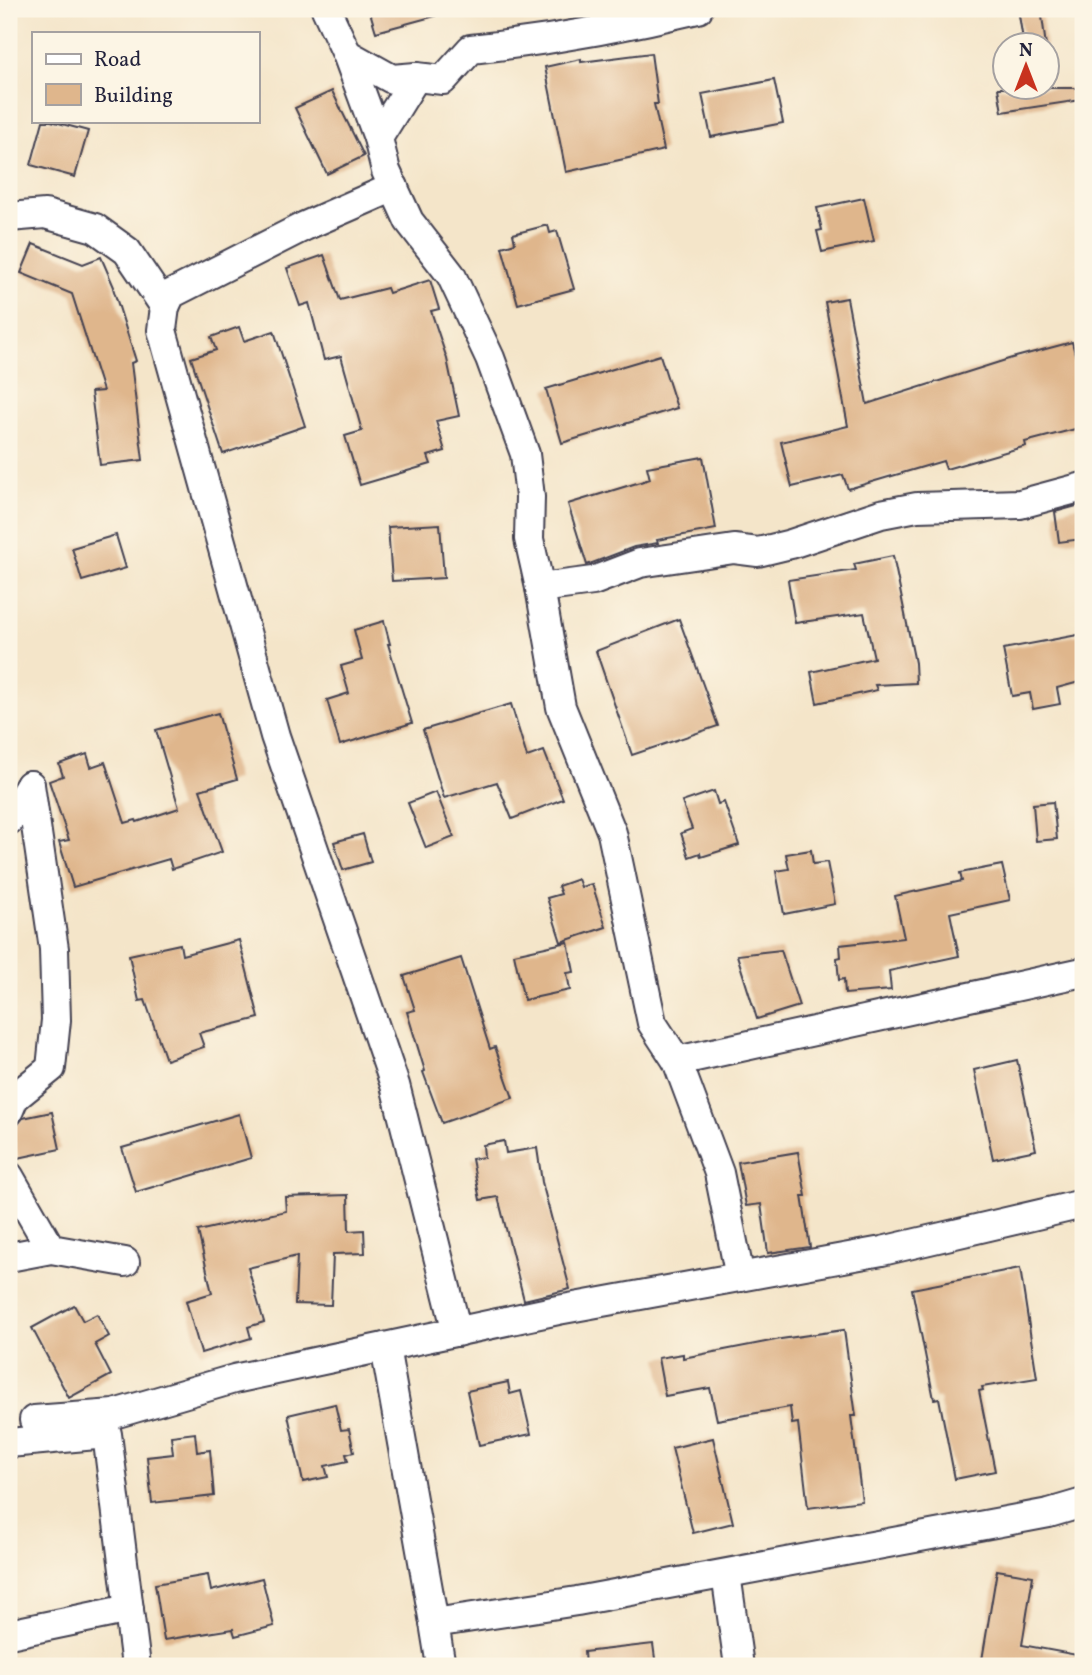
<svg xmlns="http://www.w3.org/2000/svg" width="1092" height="1675" font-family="Vollkorn,serif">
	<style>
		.building { fill: #dfb68c }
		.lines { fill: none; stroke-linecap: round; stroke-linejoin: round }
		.street-casing { stroke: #423f50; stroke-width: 32 }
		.street { stroke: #fff; stroke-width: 28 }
	</style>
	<rect width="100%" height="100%" fill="#fcf5e5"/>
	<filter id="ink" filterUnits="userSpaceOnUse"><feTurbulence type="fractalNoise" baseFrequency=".0143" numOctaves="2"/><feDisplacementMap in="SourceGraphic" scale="14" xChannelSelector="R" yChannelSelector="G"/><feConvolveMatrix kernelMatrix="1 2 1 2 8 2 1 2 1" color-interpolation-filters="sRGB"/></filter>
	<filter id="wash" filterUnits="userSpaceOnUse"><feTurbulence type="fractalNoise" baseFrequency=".00686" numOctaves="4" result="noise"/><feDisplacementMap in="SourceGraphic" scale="28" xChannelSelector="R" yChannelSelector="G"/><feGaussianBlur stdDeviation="1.57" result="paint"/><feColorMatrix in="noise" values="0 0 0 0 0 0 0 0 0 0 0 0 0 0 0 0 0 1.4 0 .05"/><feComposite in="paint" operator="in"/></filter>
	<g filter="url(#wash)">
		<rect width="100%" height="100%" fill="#f4e5c9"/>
		<g id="blocks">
			<g class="building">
				<polygon points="369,9 434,9 435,16 376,32"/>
				<polygon points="1018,9 1041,9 1046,46 1024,46"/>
				<polygon points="651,53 658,104 654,104 664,150 566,172 545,67 581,59 581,62"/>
				<polygon points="774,80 783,123 711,137 702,94"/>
				<polygon points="998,88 1080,88 1081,100 1002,112"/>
				<polygon points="332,91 364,156 327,174 295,108"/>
				<polygon points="43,121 51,121 88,131 75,177 31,165"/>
				<polygon points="864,198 874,241 822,252 817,231 822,230 817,208"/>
				<polygon points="548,225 550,233 557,231 574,289 518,304 502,247 515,243 513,234"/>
				<polygon points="33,244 83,264 101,257 114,287 113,288 136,361 131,363 143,460 100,465 91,392 103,391 72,294 21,273"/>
				<polygon points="324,255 340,300 387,288 389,293 430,280 439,309 431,311 447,359 459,416 436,421 445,451 428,456 431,464 360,485 345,436 362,431 341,356 324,360 309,303 300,306 287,268"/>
				<polygon points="847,298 867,404 1012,358 1072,342 1083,385 1083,427 1025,442 1026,446 946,469 943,461 848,489 843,475 792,487 781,442 848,426 825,302"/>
				<polygon points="239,327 244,341 274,331 305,426 223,454 191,358 216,350 211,337"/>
				<polygon points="660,355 677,408 562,443 546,389"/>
				<polygon points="703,457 716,529 657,540 658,543 634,547 587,565 568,504 650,479 647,467"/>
				<polygon points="1080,505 1083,539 1059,542 1055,512"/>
				<polygon points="440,524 444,578 392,581 388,527"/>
				<polygon points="116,535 126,568 82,581 72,548"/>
				<polygon points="893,556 915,663 916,683 875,685 877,690 817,703 811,672 874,658 864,613 795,623 788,580 856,570 854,564"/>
				<polygon points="679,619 718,726 632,755 596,651"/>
				<polygon points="384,621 390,644 388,644 412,723 340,745 327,700 349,693 341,666 362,660 354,630"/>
				<polygon points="1083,634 1083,681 1057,688 1060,704 1033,709 1030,693 1012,696 1003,649"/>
				<polygon points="511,704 527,757 544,751 563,799 512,819 497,782 444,798 423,730"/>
				<polygon points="218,713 237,779 200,790 222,852 172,869 169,859 73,887 59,842 69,840 49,781 63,776 59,764 87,754 91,767 105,762 125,823 136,820 137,822 179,808 156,730"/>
				<polygon points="714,791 718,804 724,802 739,845 701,857 700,853 689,857 681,833 692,829 682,802"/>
				<polygon points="436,792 454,837 426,848 408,803"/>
				<polygon points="1053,802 1057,839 1036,841 1033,804"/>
				<polygon points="363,834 371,862 343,870 334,842"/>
				<polygon points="811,850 813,864 827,862 835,904 784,914 776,871 789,869 786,854"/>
				<polygon points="1002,865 1010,900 950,913 959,956 889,971 891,990 845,994 844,979 839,980 837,958 841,957 840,945 904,938 895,896 962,881 960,873"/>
				<polygon points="578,879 581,887 592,884 606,927 561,942 547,898 561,894 558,886"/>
				<polygon points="239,940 259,1018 199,1033 204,1047 166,1060 145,1000 139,1001 129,955 180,944 182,955"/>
				<polygon points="568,942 574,972 567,973 570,990 524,1000 514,954"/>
				<polygon points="781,950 799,1006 757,1019 737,955"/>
				<polygon points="461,958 490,1049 495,1047 513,1098 442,1123 423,1072 425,1071 407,1012 415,1010 404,976"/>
				<polygon points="1017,1060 1036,1150 993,1159 974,1070"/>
				<polygon points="52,1112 60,1149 18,1158 11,1126 18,1124 23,1118"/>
				<polygon points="239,1114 251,1158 136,1192 122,1148"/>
				<polygon points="504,1141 506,1153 537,1148 542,1182 570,1289 524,1300 498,1197 480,1200 472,1159 484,1157 483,1145"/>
				<polygon points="798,1152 806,1196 802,1196 810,1247 768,1253 761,1204 746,1206 738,1162"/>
				<polygon points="348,1195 349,1231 364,1230 365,1253 333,1254 331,1305 295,1304 297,1256 248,1268 264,1322 248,1327 251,1338 201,1353 186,1301 212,1293 198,1231 286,1211 285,1197"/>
				<polygon points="1020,1268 1037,1378 982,1387 983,1390 979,1391 995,1471 955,1479 939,1398 934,1399 912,1289"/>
				<polygon points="74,1305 83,1321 97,1314 109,1336 95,1344 111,1375 69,1398 32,1328"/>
				<polygon points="844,1330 856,1416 851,1416 862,1501 808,1508 798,1423 792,1424 790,1407 717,1420 710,1388 665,1396 658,1358 683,1354 683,1358 781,1339"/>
				<polygon points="508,1382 510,1394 521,1391 531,1434 479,1445 467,1391"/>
				<polygon points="335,1404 341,1430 349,1429 354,1452 346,1454 348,1461 325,1466 328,1477 303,1482 288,1415"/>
				<polygon points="195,1433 197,1452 210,1450 214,1496 152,1503 147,1457 173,1454 171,1436"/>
				<polygon points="713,1438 733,1523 693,1533 672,1448"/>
				<polygon points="997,1570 1033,1576 1022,1645 1077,1655 1076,1666 981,1666"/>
				<polygon points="208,1575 211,1591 262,1578 274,1626 235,1636 233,1629 164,1640 155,1584"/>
				<polygon points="653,1644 656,1666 585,1666 584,1652"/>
			</g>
		</g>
	</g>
	<g filter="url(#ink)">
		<use href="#blocks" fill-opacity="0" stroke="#423f50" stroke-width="2"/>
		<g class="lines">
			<g class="street-casing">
				<g id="street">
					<polyline points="326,9 347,54 378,138 386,171 409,221 451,275 490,358 525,454 530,497 529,539 540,588 561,707 612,833 652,1023 677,1061 719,1173 740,1277"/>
					<path d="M347,54l45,25 24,-2 27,3 28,-31c76,-8 153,-22 227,-40"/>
					<polyline points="378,138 416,77"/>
					<polyline points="394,187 305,226 171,294 165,307 162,330 275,736 395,1085 457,1332"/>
					<polyline points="9,217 45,214 95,228 127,251 165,307"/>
					<polyline points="540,588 593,581 640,563 734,549 758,552 791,544 881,514 917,507 1020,504 1083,487"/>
					<polyline points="9,820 30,785"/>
					<polyline points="677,1061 1083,972"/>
					<polyline points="9,1110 14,1098 51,1068 56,1020 54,949 30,785"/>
					<polyline points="9,1176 51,1249"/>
					<polyline points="9,1257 51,1249 125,1262"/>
					<polyline points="385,1347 434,1623"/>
					<polyline points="34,1420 114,1414 234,1379 558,1310 882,1251 1083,1204"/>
					<polyline points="9,1443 107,1434 136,1666"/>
					<polyline points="726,1574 739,1666"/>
					<polyline points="9,1634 129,1609"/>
					<polyline points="441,1666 434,1623 577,1601 1049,1513 1083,1503"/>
				</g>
			</g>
			<use href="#street" class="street"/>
		</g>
	</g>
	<rect width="1092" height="1675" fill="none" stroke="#fcf5e5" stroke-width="35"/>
	<rect x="32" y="32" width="228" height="91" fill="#fcf5e5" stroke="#a5a1a1" stroke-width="2"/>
	<rect x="46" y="54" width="35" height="10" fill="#ffffff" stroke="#a5a1a1" stroke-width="2"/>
	<text x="94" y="66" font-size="21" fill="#22223b">Road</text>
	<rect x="46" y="84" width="35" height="21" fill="#dfb68c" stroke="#a5a1a1" stroke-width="2"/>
	<text x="94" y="102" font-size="21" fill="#22223b">Building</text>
	<g transform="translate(1026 66)"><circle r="33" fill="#fcf5e5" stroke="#a5a1a1" stroke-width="2"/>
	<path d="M0-5L12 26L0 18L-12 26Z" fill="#c8321e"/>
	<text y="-10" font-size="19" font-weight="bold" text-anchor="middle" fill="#22223b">N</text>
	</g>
</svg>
